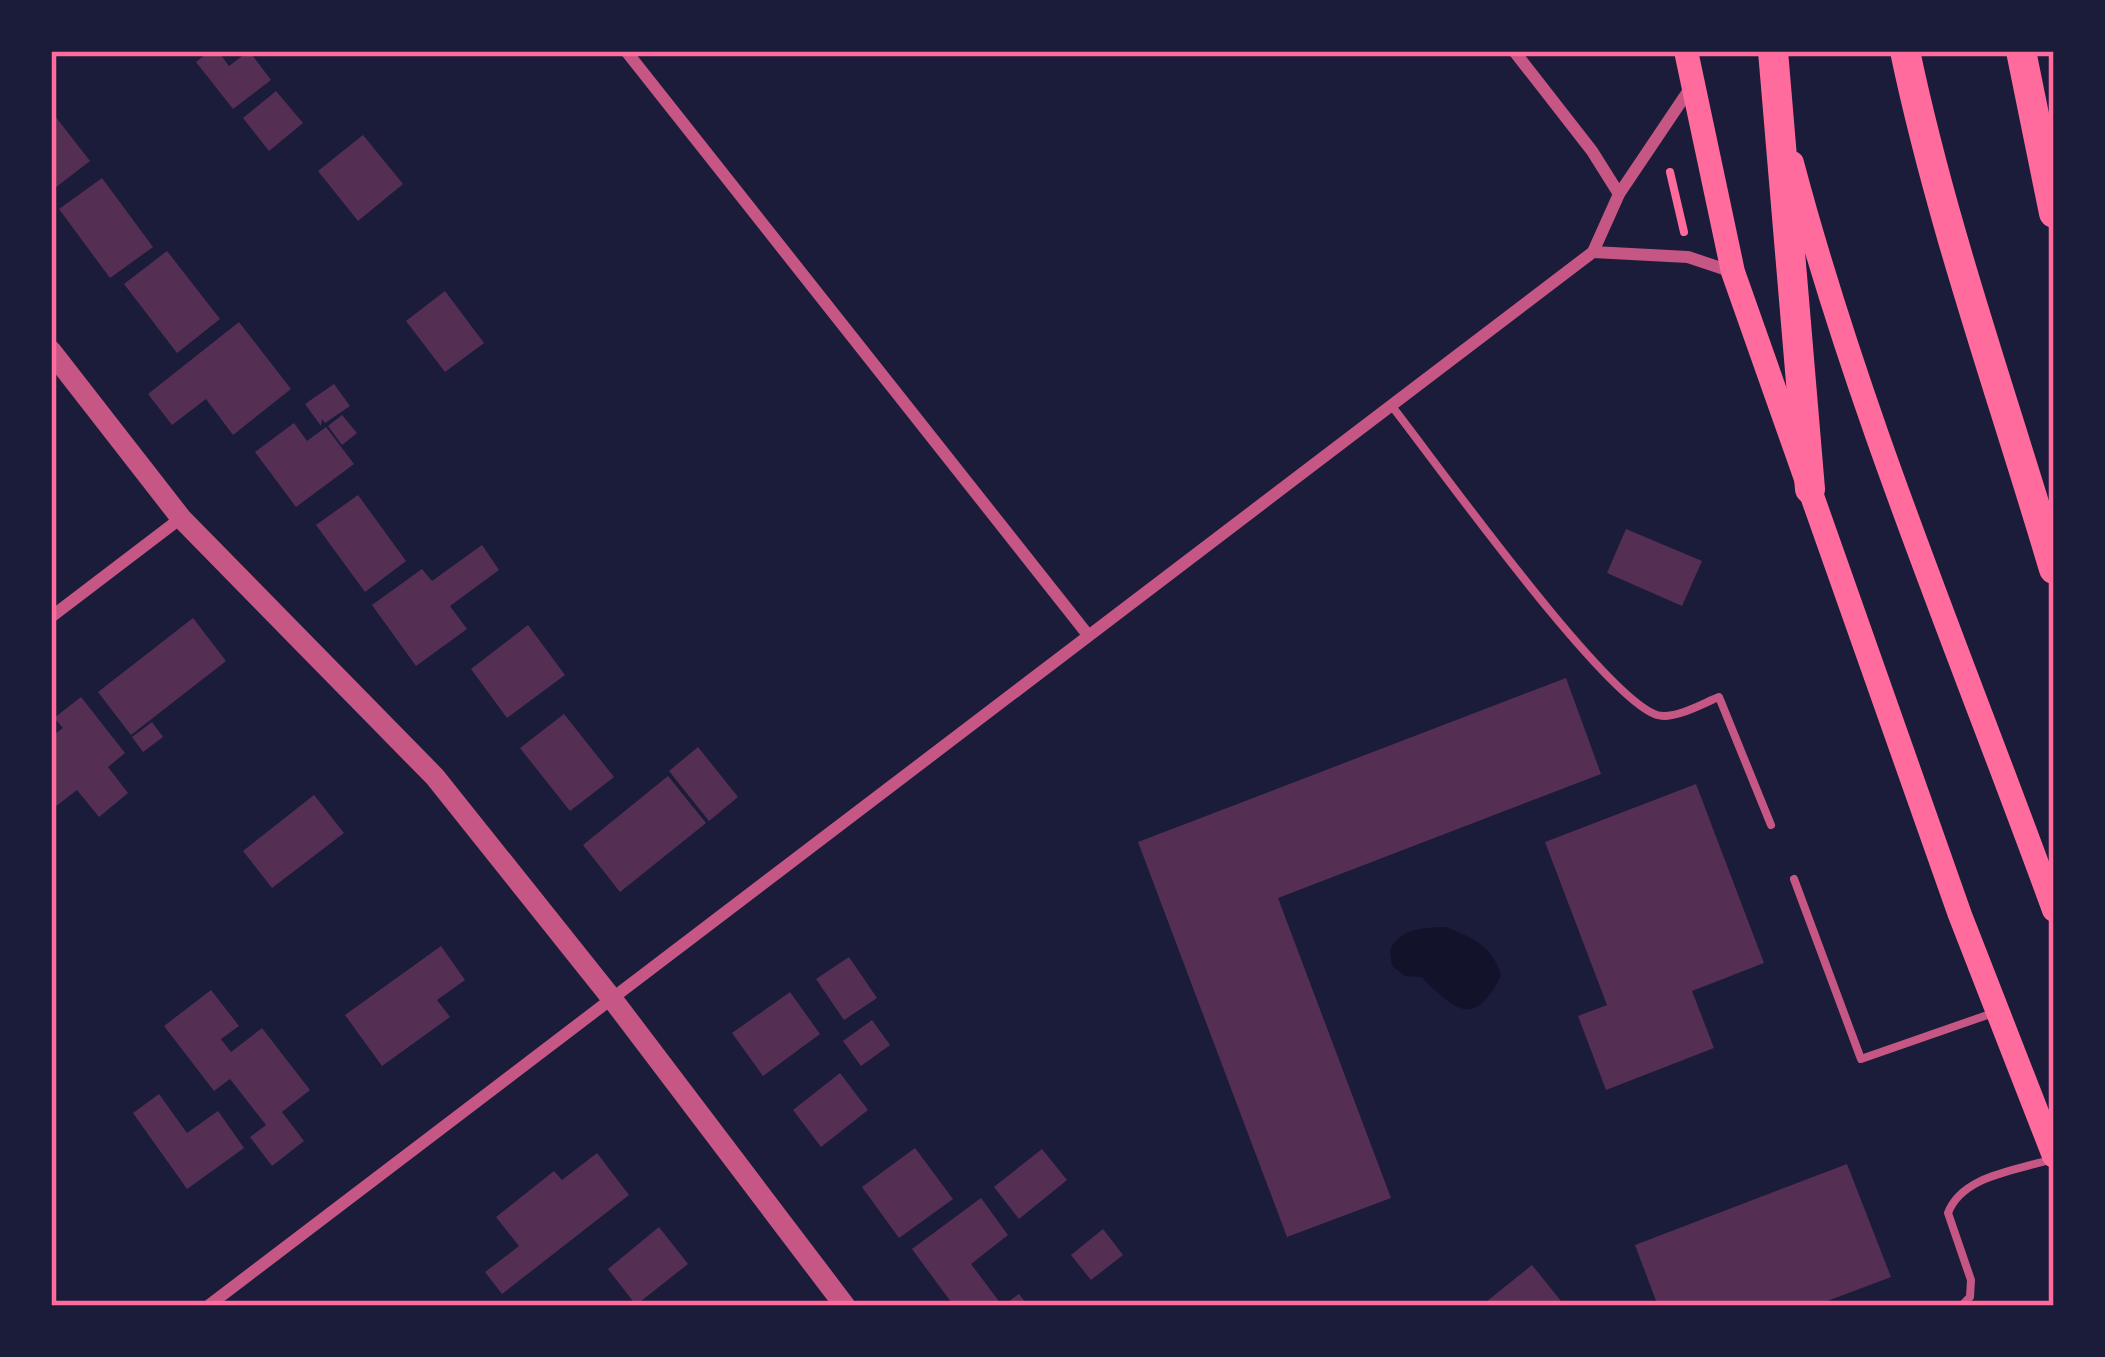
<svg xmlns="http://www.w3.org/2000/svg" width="2105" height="1357" font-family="'Times New Roman',serif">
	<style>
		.water { fill: #12122b }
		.building { fill: #542f53 }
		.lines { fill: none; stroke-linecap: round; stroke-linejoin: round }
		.path { stroke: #ff6b9d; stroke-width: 8 }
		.service { stroke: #c65784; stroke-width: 8 }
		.minor { stroke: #c65784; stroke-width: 12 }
		.tertiary { stroke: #c65784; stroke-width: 21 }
		.secondary { stroke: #ff6b9d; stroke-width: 24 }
		.motorway { stroke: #ff6b9d; stroke-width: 30 }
		.neatline { fill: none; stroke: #ff6b9d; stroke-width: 4.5 }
	</style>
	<rect width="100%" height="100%" fill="#1b1b3a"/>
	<path class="water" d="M1445,927c26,9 49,20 56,49 -28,54 -46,33 -80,1l-16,-1 -13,-10 -2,-16c10,-22 33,-22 55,-23z"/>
	<g class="building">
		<polygon points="210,51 218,51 229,66 249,51 271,80 233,109 196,62"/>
		<polygon points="276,91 303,123 269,151 243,118"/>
		<polygon points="51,111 90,161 51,191"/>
		<polygon points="363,135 403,184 358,221 318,171"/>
		<polygon points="102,178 153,247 110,278 59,209"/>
		<polygon points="167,251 220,319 177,353 124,284"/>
		<polygon points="445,291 484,343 445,372 406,321"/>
		<polygon points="239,322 291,389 233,435 206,399 172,425 148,394"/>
		<polygon points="334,384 350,406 325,423 322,419 321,426 305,404"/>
		<polygon points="342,415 357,433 342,445 328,426"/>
		<polygon points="294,423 307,441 326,427 354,464 296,507 255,452"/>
		<polygon points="358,495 406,561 365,592 316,525"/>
		<polygon points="1626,529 1702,561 1682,606 1607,573"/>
		<polygon points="482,545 499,570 450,606 467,629 416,666 372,605 422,569 432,581"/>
		<polygon points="193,618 226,661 131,735 98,692"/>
		<polygon points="528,625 565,675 507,718 471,669"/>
		<polygon points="1566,678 1601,774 1278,898 1391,1198 1287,1237 1138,842"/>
		<polygon points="81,697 125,753 108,767 128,793 99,817 77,790 51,810 51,737 63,728 54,718"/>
		<polygon points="564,714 614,777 570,811 520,748"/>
		<polygon points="152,722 163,737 143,752 132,737"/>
		<polygon points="698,747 738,797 709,821 669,771"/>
		<polygon points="668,776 706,823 620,892 583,845"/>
		<polygon points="1696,784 1764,963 1692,991 1714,1048 1606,1090 1578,1016 1607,1005 1545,842"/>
		<polygon points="314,795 344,833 272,888 243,851"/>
		<polygon points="441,946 465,980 437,1000 450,1017 382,1066 345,1015"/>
		<polygon points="849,957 877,998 844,1020 816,979"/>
		<polygon points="211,990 239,1026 221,1039 231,1052 262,1028 310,1090 282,1112 304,1141 272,1166 250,1137 266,1125 230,1079 214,1091 164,1026"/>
		<polygon points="790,992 820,1034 763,1076 732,1033"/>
		<polygon points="872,1020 890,1045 861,1066 843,1041"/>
		<polygon points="840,1073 868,1110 821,1147 793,1110"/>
		<polygon points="159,1094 187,1133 218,1111 244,1148 187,1189 133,1113"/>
		<polygon points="915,1148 953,1199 899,1238 862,1187"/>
		<polygon points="1042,1149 1067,1180 1019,1219 994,1187"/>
		<polygon points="597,1153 629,1195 502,1294 485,1272 519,1246 496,1217 554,1171 562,1180"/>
		<polygon points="1847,1164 1891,1277 1814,1306 1658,1306 1635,1245"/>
		<polygon points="981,1198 1008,1235 971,1264 1001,1304 954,1306 912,1249"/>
		<polygon points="659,1227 688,1264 636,1305 608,1269"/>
		<polygon points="1103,1229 1123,1255 1091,1280 1071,1255"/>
		<polygon points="1532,1265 1565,1306 1481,1306"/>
		<polygon points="1019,1294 1028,1306 1002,1306"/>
	</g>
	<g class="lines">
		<polyline class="path" points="1670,172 1684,232"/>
		<g class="service">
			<path d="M1391,405c44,56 213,293 266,310 18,5 46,-12 62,-18l52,128"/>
			<polyline points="1794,879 1861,1059 1996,1012"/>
			<path d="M1961,1306l9,-9 1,-17 -23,-67c14,-37 66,-42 101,-53"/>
		</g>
		<g class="minor">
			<polyline points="626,51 1088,635"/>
			<polyline points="1514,51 1592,151 1619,194"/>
			<polyline points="1593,252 1688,257 1733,272"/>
			<polyline points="51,617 181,518"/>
			<polyline points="208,1306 1593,252 1619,194 1693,84"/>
		</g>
		<polyline class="tertiary" points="51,351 181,518 435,777 613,1000 845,1306"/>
		<g class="secondary">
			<polyline points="1686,51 1733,272 1960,915 2054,1156"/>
			<path d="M1792,163c68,256 172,499 262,747"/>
		</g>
		<g class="motorway">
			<polyline points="1773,51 1810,489"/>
			<path d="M1905,51c37,176 98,346 149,518"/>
			<polyline points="2021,51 2054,213"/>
		</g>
	</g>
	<rect width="2105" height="1357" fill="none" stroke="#1b1b3a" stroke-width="108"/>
	<rect x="54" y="54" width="1997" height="1249" class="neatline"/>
</svg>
